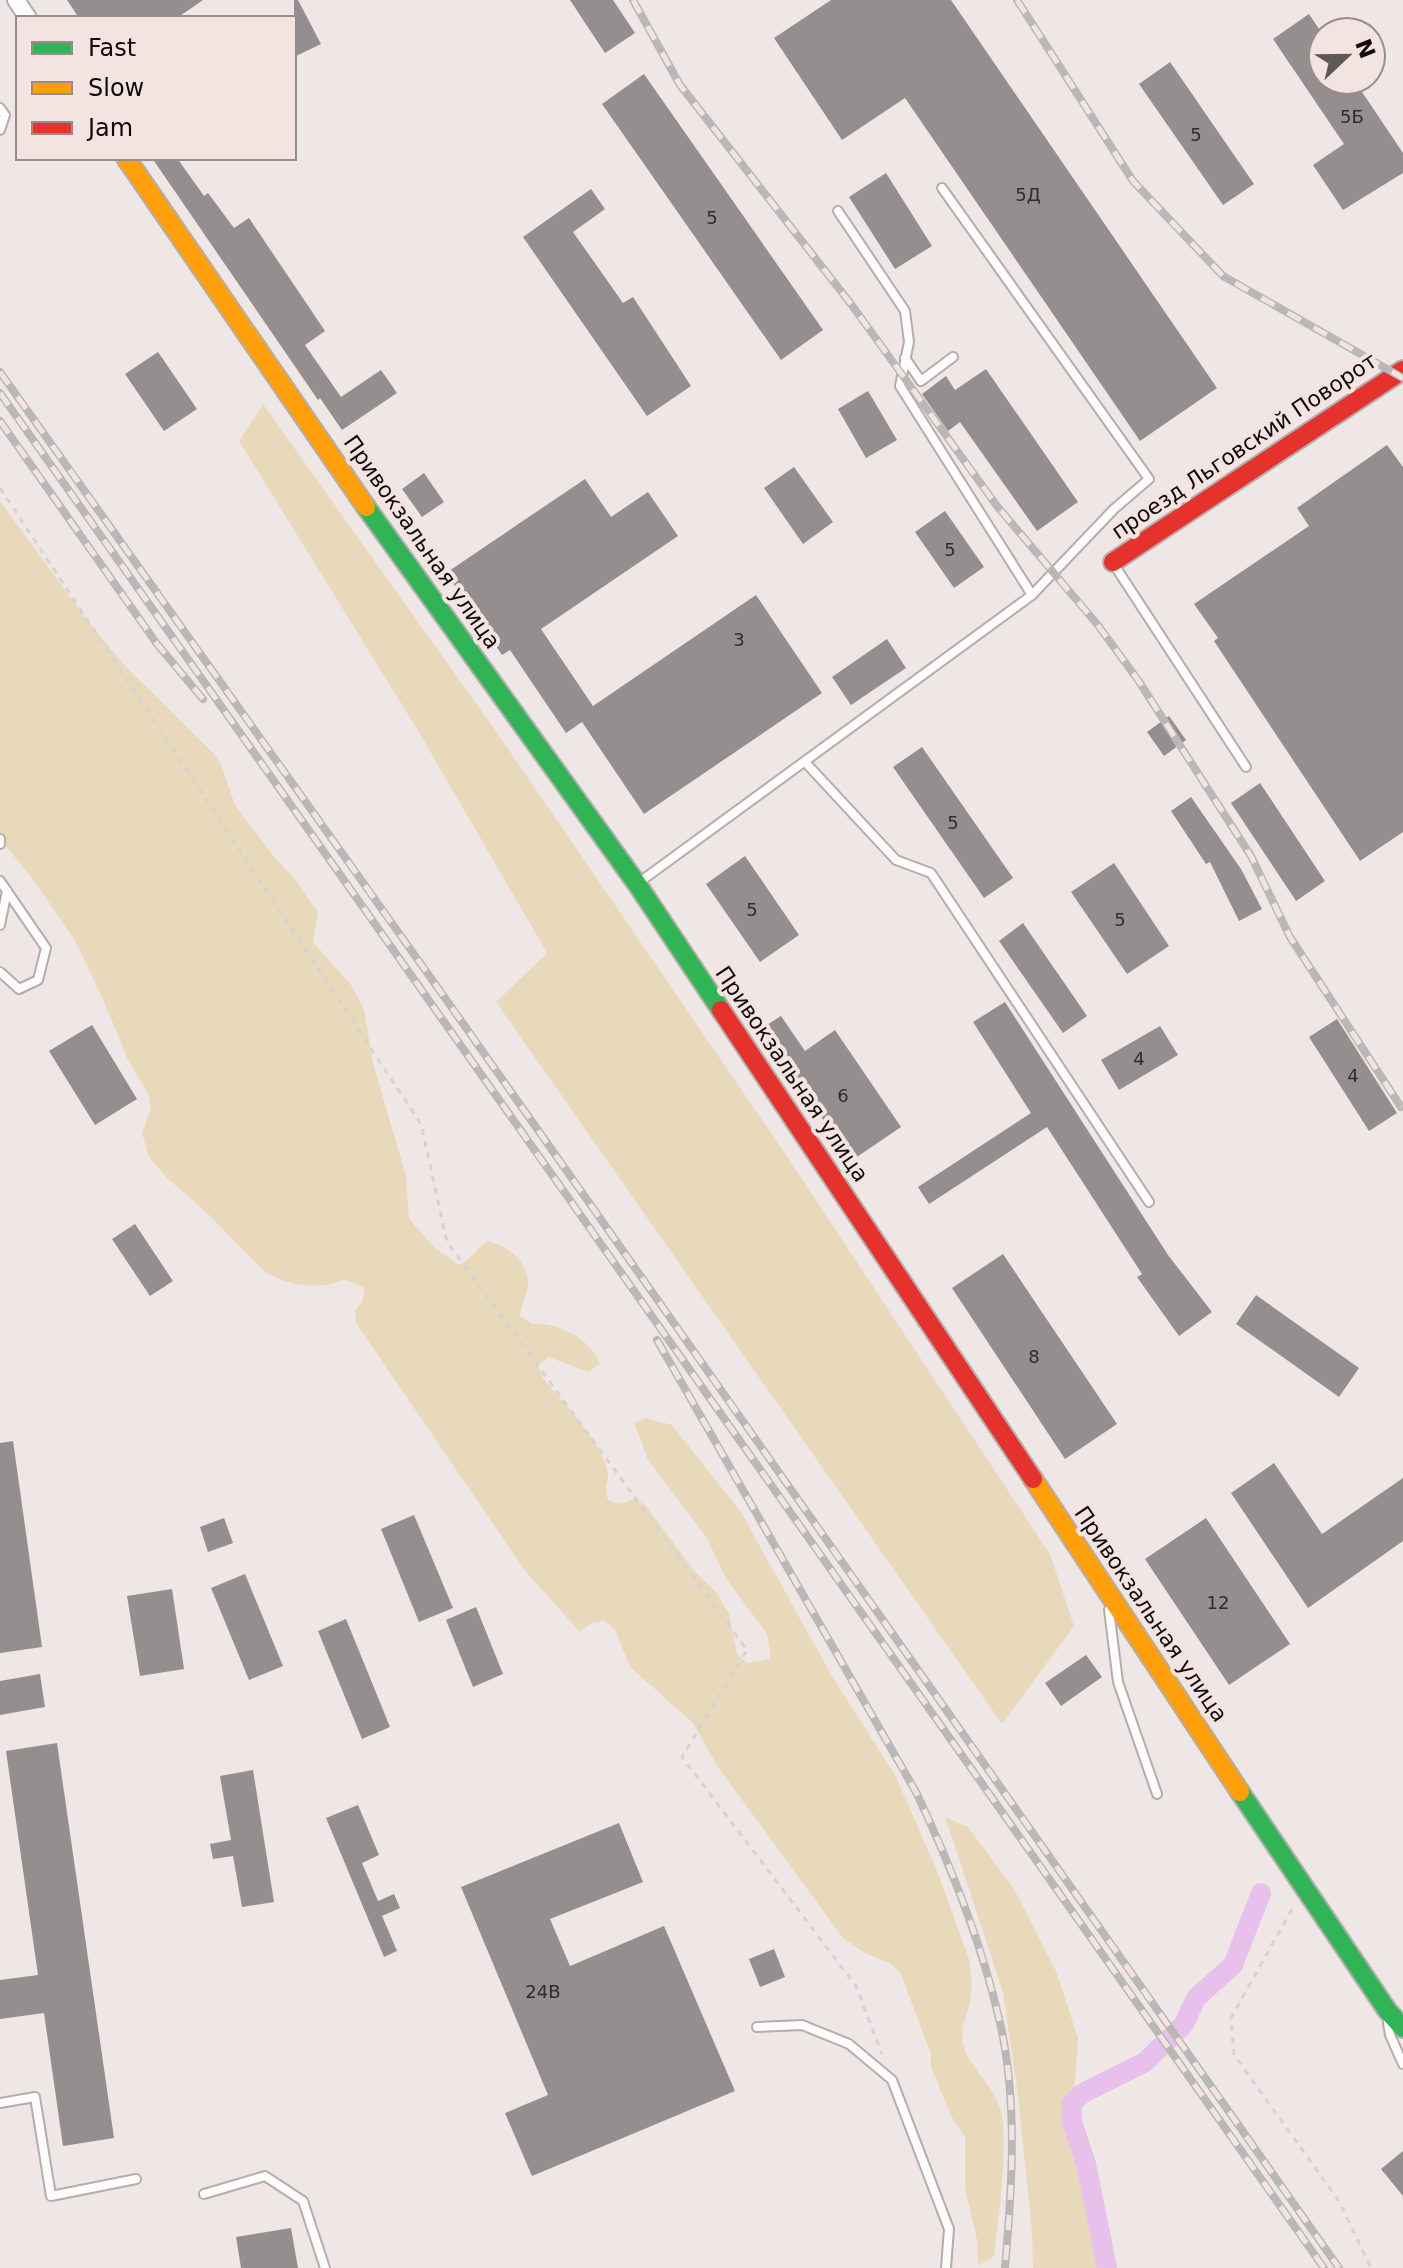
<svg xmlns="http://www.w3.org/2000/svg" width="1403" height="2268" font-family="'DejaVu Sans',sans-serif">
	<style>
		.green { fill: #e9d9bb }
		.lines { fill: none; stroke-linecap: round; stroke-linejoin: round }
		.canal { stroke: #e7c0eb; stroke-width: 20 }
		.building { fill: #948e8f }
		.lane-casing { stroke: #b3adac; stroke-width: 12 }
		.street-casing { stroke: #b3adac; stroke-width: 20 }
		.fast-casing { stroke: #b3adac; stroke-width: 22 }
		.slow-casing { stroke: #b3adac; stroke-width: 22 }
		.jam-casing { stroke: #b3adac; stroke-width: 22 }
		.path { stroke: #d6d3d3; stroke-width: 3; stroke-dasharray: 6 6; stroke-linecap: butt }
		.lane { stroke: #fdfbfb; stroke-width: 8 }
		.street { stroke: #fdfbfb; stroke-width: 16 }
		.fast { stroke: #30b455; stroke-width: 18 }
		.slow { stroke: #ff9f0a; stroke-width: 18 }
		.jam { stroke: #e5322d; stroke-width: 18 }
		.rail-casing { stroke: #bab8b7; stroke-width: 8 }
		.rail { stroke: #f3e4e2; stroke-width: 5; stroke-dasharray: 15; stroke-linecap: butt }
		.labels { text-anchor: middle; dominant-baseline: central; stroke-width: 8; stroke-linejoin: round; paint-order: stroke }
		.number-label { font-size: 18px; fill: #312c2b }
		.street-label { font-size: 22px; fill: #100b0a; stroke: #f3e4e2 }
	</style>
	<rect width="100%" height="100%" fill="#efe7e6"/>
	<g class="green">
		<polygon points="263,404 502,740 784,1152 1050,1554 1074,1626 1002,1724 496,1002 547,953 420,734 239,441"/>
		<path d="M0,501l90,123 36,43 87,86 8,11 14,41 40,53 19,20 24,34 -5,30 38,43 13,24 9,54 33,113 3,43 27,30 23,16c13,-6 17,-16 29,-24 22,5 45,25 39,50 -2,9 -6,16 -7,25l12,8c25,-3 59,15 68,40l-12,8 -39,-15 -11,8 5,13c17,21 64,70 65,96 0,12 -4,12 0,26l13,4 13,-5 11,6 51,68 20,19 13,22 8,40 10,9 24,-4 -4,-25 -42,-57 -18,-39 -59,-78 -14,-37 11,-5 27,7 69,87 92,166 62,97 41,93 33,91c3,13 3,29 1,43 -3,13 -10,28 -7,42 5,21 29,40 37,64 10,32 -2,112 -6,148l-16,10 -1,-26 -12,-52v-51l-14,-21 -20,-49v-13l-31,-82 -9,-8 -26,-11 -22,-15 -123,-168 -28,-48 -62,-55 -15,-37 -10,-9 -14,2 -11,9 -54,-60 -170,-249 -1,-12 8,-10 1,-13 -19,-9c-25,12 -58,7 -81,-8l-57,-58 -40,-35 -18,-21 -7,-24 9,-24 -2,-14 -21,-35 -25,-61 -29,-60 -42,-61 -32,-39z"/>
		<polygon points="945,1817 968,1827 1014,1889 1056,1971 1078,2038 1072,2122 1086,2164 1107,2268 1033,2268 1032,2231 1018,2096 1003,1992"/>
	</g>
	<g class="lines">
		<polyline class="canal" points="1107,2268 1086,2164 1072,2122 1072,2103 1083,2093 1145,2062 1184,2024 1196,1998 1233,1965 1261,1893"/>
	</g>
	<g class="building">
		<polygon points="67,0 203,0 177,18 79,18"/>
		<polygon points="294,0 298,0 321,44 294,57"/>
		<polygon points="570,0 613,0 635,33 605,53"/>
		<polygon points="831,0 951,0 1217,388 1140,441 905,98 842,140 774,38"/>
		<polygon points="1309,14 1323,35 1323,80 1354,80 1403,153 1403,173 1343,210 1313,165 1344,144 1273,39"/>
		<polygon points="1170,62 1254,184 1223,205 1139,84"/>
		<polygon points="644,74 823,330 781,360 602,104"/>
		<polygon points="152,158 177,158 204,196 208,193 234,228 249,218 325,331 305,345 341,397 381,370 397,393 342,430 320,398 318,400"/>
		<polygon points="886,173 932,246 895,269 849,197"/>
		<polygon points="591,189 605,209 573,232 623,303 633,297 691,386 647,416 523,237"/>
		<polygon points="158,352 197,409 164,431 125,374"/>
		<polygon points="986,369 1078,502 1037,531 960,422 948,431 922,394 946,376 955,390"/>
		<polygon points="868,391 897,440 866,458 838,409"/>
		<polygon points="1387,445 1403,467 1403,832 1360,861 1214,641 1218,638 1194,604 1309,526 1297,508"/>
		<polygon points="794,467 833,522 803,544 764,488"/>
		<polygon points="424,473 444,502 422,517 402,489"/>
		<polygon points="585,479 611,517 648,492 678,536 541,629 593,706 756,595 822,693 644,814 582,722 566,733 510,650 502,655 446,573"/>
		<polygon points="945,511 984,567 954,588 915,532"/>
		<polygon points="887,639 906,668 851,705 832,677"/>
		<polygon points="1169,716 1186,740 1164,756 1147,732"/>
		<polygon points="922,747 1013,878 984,898 893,767"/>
		<polygon points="1260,783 1325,881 1296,901 1231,803"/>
		<polygon points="1191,797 1241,869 1262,909 1239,921 1210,862 1206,864 1171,811"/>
		<polygon points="745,856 799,935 760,962 706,884"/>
		<polygon points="1114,863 1169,946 1127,974 1071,892"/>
		<polygon points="1023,923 1087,1016 1063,1033 999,941"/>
		<polygon points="1005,1002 1168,1255 1212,1312 1179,1336 1137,1277 1142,1274 1047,1127 929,1204 918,1187 1031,1113 973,1022"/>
		<polygon points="781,1016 805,1051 835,1030 901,1127 851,1161 762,1028"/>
		<polygon points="1337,1019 1397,1113 1369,1131 1309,1037"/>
		<polygon points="92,1025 137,1099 95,1125 49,1051"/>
		<polygon points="1160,1026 1178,1055 1119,1090 1101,1060"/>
		<polygon points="135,1224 173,1281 150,1296 112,1239"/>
		<polygon points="1003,1254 1117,1424 1065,1459 952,1288"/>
		<polygon points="1256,1295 1359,1368 1339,1397 1236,1324"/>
		<polygon points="13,1441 42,1647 0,1653 0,1443"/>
		<polygon points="1274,1463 1322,1534 1403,1478 1403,1541 1308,1608 1231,1493"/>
		<polygon points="414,1515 453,1608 419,1622 381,1529"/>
		<polygon points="224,1518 233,1543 208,1552 200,1527"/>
		<polygon points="1206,1518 1290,1644 1229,1685 1145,1559"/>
		<polygon points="245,1574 283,1666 249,1680 211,1588"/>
		<polygon points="172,1589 184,1669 140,1676 127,1596"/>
		<polygon points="476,1607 503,1674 473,1687 446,1620"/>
		<polygon points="346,1619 390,1727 362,1739 318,1631"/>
		<polygon points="1086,1655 1102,1677 1061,1706 1045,1683"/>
		<polygon points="40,1674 45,1707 0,1715 0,1681"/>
		<polygon points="57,1743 114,2138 63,2146 44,2013 0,2019 0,1980 38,1975 6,1751"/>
		<polygon points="253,1770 274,1902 242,1907 233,1856 213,1859 210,1844 231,1840 220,1776"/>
		<polygon points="358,1805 379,1855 362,1863 378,1901 394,1894 400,1908 382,1916 397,1951 384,1957 326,1818"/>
		<polygon points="619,1823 643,1882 550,1919 570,1966 664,1926 735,2091 532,2176 505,2113 548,2095 461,1887"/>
		<polygon points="774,1949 785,1977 760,1987 749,1959"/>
		<polygon points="1403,2151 1403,2196 1381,2169"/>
		<polygon points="291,2228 298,2268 241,2268 236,2237"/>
	</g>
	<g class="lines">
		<g class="lane-casing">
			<g id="lane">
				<polyline points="0,108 5,115 0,130"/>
				<polyline points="942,188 1149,479 1114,509 1032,595"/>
				<polyline points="905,358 921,381 953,357"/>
				<polyline points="1113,563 1246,767"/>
				<polyline points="805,762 896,860 931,873 1149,1202"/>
				<polyline points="0,839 0,844"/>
				<polyline points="0,881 46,948 38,980 19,989 0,972"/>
				<polyline points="641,881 1032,595 900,386 909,342 905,311 838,211"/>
				<polyline points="0,925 7,891"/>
				<polyline points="1109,1610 1118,1682 1157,1794"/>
				<polyline points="1388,2023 1390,2035 1403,2064"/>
				<polyline points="757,2027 802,2025 849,2044 892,2080 949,2229 946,2268"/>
				<polyline points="0,2103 35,2097 51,2196 136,2179"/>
				<polyline points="204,2194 265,2176 303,2201 325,2268"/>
			</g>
		</g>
		<g class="street-casing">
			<polyline id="street" points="16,0 28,18"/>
		</g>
		<g class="fast-casing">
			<g id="fast">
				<polyline points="366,507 637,884 721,1010"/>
				<polyline points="1240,1792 1387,2010 1403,2028"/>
			</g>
		</g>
		<g class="slow-casing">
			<g id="slow">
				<polyline points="126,158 366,507"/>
				<polyline points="1033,1479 1240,1792"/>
			</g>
		</g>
		<g class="jam-casing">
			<g id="jam">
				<polyline points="1113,562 1403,370"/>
				<polyline points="721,1010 1033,1479"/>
			</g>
		</g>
		<g class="path">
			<polyline points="0,488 421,1124 447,1242 747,1650 682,1757 856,1986 882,2054"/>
			<polyline points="1292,1909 1231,2018 1234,2055 1339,2201 1371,2268"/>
		</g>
		<use href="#lane" class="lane"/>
		<use href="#street" class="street"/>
		<use href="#fast" class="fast"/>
		<use href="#slow" class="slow"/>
		<use href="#jam" class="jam"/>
		<g class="rail-casing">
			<g id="rail">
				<polyline points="633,0 680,85 851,304 997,506 1097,624 1138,680 1251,856 1290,937 1401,1107"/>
				<polyline points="1017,0 1133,181 1223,276 1403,378"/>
				<polyline points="0,372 445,998 1339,2268"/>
				<polyline points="0,393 1324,2268"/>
				<polyline points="0,421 157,644 203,699"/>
				<path d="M657,1340l259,452c35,74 66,151 84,231 18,79 12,165 5,245"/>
			</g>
		</g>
		<use href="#rail" class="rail"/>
	</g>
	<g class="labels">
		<g class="number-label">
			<text x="1352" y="116">5Б</text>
			<text x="1196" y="134">5</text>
			<text x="1028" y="194">5Д</text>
			<text x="712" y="217">5</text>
			<text x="950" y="549">5</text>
			<text x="739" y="639">3</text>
			<text x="953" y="822">5</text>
			<text x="752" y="909">5</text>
			<text x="1120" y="919">5</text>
			<text x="1139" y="1058">4</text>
			<text x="1353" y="1075">4</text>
			<text x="843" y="1095">6</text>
			<text x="1034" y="1356">8</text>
			<text x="1218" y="1602">12</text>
			<text x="543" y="1991">24В</text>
		</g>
		<g class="street-label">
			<text transform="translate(1244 446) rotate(-34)">проезд Льговский Поворот</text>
			<text transform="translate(422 542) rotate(55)">Привокзальная улица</text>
			<text transform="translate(792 1074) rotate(56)">Привокзальная улица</text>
			<text transform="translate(1151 1614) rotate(56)">Привокзальная улица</text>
		</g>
	</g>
	<rect x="16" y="16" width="280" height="144" fill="#f3e4e2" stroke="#988d8c" stroke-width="2"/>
	<rect x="32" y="42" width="40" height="12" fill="#30b455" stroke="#988d8c" stroke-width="2"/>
	<text x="88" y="56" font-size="24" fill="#100b0a">Fast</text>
	<rect x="32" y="82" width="40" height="12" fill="#ff9f0a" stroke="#988d8c" stroke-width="2"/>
	<text x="88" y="96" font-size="24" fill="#100b0a">Slow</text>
	<rect x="32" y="122" width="40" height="12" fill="#e5322d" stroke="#988d8c" stroke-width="2"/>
	<text x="88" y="136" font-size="24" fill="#100b0a">Jam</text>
	<g transform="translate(1347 56) rotate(68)"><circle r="38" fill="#f3e4e2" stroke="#988d8c" stroke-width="2"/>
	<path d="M0-6L14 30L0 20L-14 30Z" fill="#5e5857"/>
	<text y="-12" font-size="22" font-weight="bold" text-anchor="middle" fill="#100b0a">N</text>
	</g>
</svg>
